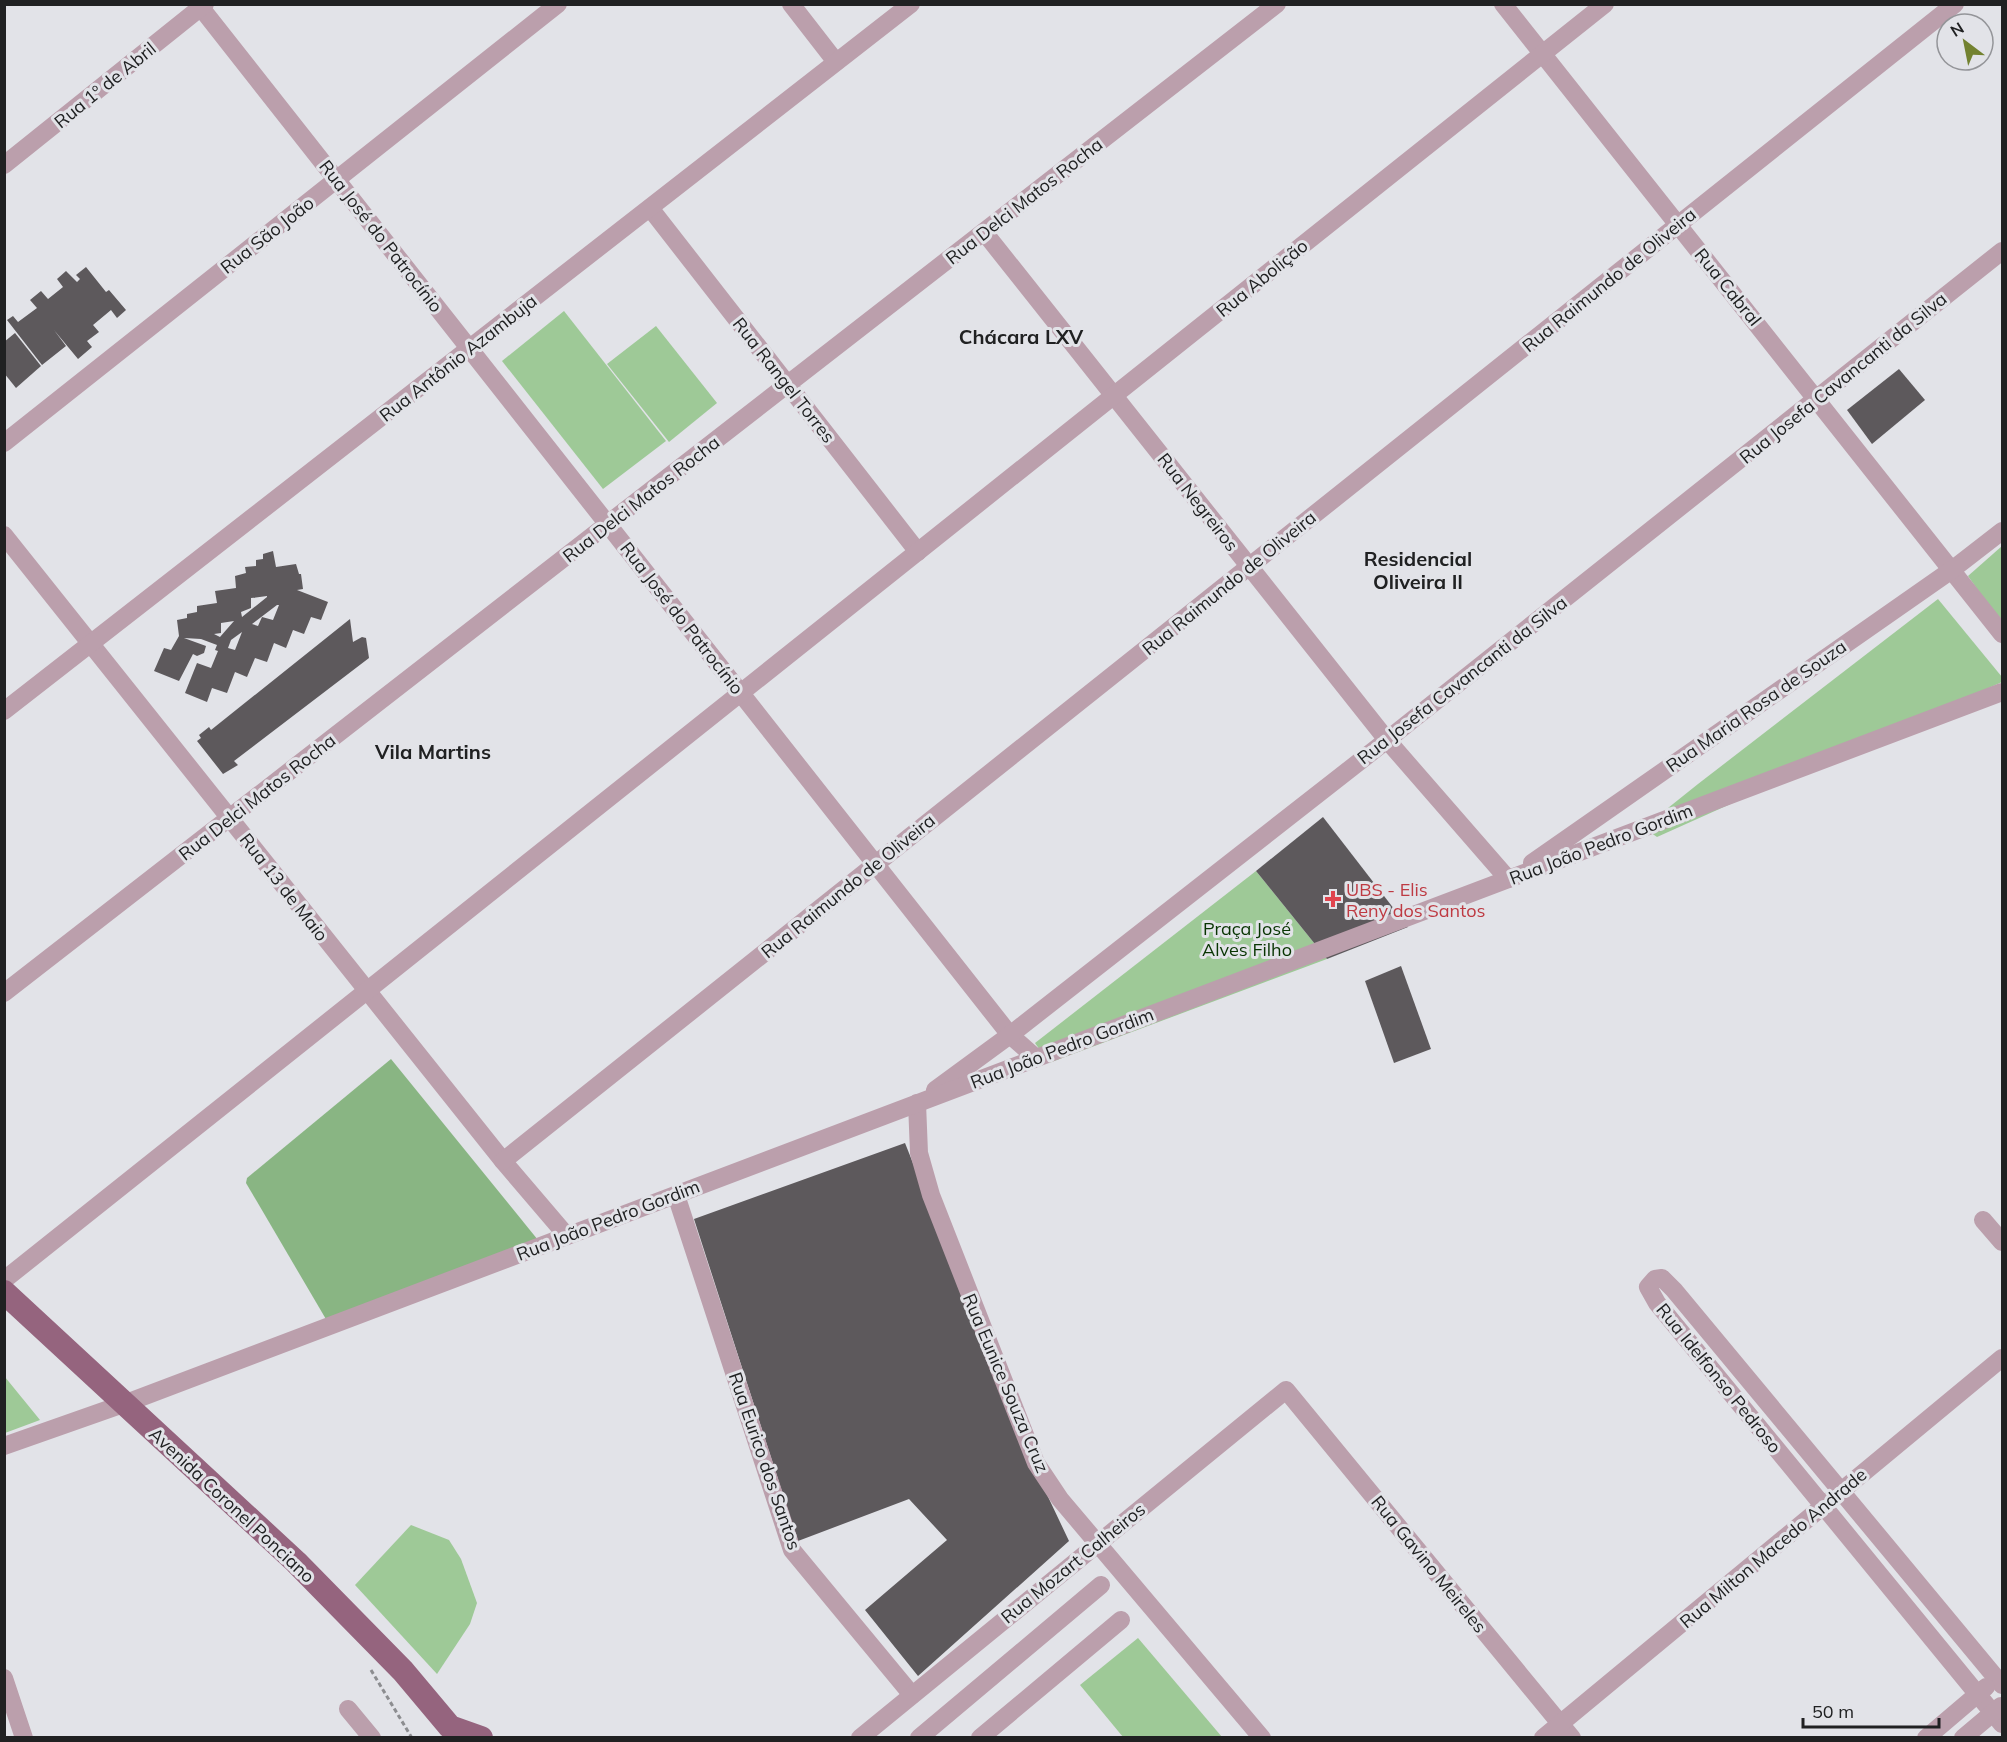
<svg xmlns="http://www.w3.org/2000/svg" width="2007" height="1742" font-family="Mulish,sans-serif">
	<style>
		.green { fill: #9ec997 }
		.forest { fill: #89b583 }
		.building { fill: #5d595c; fill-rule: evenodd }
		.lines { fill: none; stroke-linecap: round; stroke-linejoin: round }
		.path { stroke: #8c8d90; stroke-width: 3; stroke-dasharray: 4.5 3; stroke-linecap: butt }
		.minor { stroke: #bb9fac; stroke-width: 18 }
		.major { stroke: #95647e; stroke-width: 24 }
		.health-dot { fill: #e0444e; stroke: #e2e3e8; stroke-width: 2 }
		.labels { text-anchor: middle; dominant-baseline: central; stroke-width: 6; stroke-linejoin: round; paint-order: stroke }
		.street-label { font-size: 18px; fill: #202122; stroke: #e2e3e8 }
		.health-label { font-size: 18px; fill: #be3a42; stroke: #e2e3e8; text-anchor: start }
		.park-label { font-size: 18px; fill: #083502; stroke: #e2e3e8 }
		.neighbourhood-label { font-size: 20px; font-weight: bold; fill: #202122; stroke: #e2e3e8 }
	</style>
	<rect width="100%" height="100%" fill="#e2e3e8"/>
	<g class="green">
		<polygon points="564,311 666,441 603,489 502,361"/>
		<polygon points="656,326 717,403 669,442 607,364"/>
		<polygon points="2002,546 2002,625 1968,576"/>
		<polygon points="1938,599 2002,677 2002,682 1657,837 1647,830 1653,820 1698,784"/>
		<polygon points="1256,871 1327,959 1049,1063 1035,1043"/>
		<polygon points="4,1377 5,1377 40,1420 5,1433"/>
		<polygon points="411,1525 449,1540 461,1559 477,1603 470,1624 437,1674 355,1585"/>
		<polygon points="1138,1638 1222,1737 1123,1737 1080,1685"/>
	</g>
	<polygon class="forest" points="391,1059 538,1240 330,1326 246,1183 247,1178"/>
	<g class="building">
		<polygon points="86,267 106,292 109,290 126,310 117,318 111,310 93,325 99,332 87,341 92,347 78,359 54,330 66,346 42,365 7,320 13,316 18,322 37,308 30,300 41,291 48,299 63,287 57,279 66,271 77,282 80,279 76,275"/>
		<polygon points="15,333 41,366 16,388 4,373 4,342"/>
		<polygon points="1899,369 1925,400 1872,444 1847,410"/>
		<path d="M273,551l3,16 20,-3 3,10h2l2,15 -6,1 31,12 -7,18 -10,-3 -7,17 -11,-4 -7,18 -12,-5 -7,19 -12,-4 -8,19 -12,-5 -8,21 -15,-5 -5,14 -22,-9 12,-30 14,5 7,-17 -3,-1 2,-5 -16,-6 -17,-1 22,8 -2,7 -7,3 -4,-2 -14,27 -25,-10 10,-23 7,2 8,-14 -2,-16 10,-2v-4l10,-2v-6l20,-3 -2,-12 21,-3 -1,-12 11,-3 -1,-6 11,-1v-6l7,-1v-5zM267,596v1l-25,20 -1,-5 10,-4v-10zM277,605h2l-6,15 -11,-3 -4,9 -6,-2zM234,621l-14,16 -6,-3 7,-1v-10zM242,632l-7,18 -7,-2 3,-8z"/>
		<polygon points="350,619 353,642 362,637 366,638 369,658 234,761 238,765 223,774 197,741 201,738 199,735 209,727 211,730"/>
		<polygon points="1323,817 1408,927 1327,959 1256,871"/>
		<polygon points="1401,966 1431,1049 1394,1063 1365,981"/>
		<polygon points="905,1143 1032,1463 1069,1541 918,1676 865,1610 947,1540 909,1499 798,1541 694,1219"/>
	</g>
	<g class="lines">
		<polyline class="path" points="371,1670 412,1738"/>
		<g class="minor">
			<polyline points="198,4 1010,1035 1036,1058"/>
			<polyline points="791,4 836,62"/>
			<polyline points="1503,4 2002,634"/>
			<polyline points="4,165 205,4"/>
			<polyline points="650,208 918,552"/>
			<polyline points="984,232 1387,740 1508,879"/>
			<polyline points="4,443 558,4"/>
			<polyline points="4,535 503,1161 567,1236"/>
			<polyline points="4,711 911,4"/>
			<polyline points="1532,863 1953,569 2002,531"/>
			<polyline points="4,993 1277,4"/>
			<polyline points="935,1090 1010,1035 1387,740 2002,251"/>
			<polyline points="917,1103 919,1153 931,1195 1036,1463 1060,1499 1262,1738"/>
			<polyline points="503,1161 1955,4"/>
			<polyline points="676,1195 792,1550 912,1695"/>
			<polyline points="1983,1220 2002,1242"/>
			<polyline points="4,1280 1605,4"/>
			<polyline points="4,1446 129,1402 2002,692"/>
			<polyline points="4,1678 24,1738"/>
			<polyline points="2002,1685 1674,1290 1662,1278 1655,1279 1648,1287 1657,1303 2002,1724"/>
			<polyline points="348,1709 372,1738"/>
			<polyline points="860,1738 1286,1390 1572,1738"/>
			<polyline points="919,1738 1101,1585"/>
			<polyline points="980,1738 1121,1620"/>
			<polyline points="1543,1738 2002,1358"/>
			<polyline points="1926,1738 1986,1687"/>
			<polyline points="1963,1738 2001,1706"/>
		</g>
		<polyline class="major" points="4,1292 296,1562 403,1671 450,1727 481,1738"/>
	</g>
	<path class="health-dot" d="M1330 890h6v6h6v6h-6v6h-6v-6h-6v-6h6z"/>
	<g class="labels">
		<g class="street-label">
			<text transform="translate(105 85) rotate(-39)">Rua 1º de Abril</text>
			<text transform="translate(1024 201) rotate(-38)">Rua Delci Matos Rocha</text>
			<text transform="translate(267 235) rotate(-38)">Rua São João</text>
			<text transform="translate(381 236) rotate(52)">Rua José do Patrocínio</text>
			<text transform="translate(1262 278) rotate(-39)">Rua Abolição</text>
			<text transform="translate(1609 280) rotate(-39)">Rua Raimundo de Oliveira</text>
			<text transform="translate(1728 287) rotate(51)">Rua Cabral</text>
			<text transform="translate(458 358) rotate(-38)">Rua Antônio Azambuja</text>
			<text transform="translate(1843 378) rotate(-39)">Rua Josefa Cavancanti da Silva</text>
			<text transform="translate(784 380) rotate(52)">Rua Rangel Torres</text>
			<text transform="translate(641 499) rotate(-38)">Rua Delci Matos Rocha</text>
			<text transform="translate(1198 502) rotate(52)">Rua Negreiros</text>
			<text transform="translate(1229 583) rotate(-39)">Rua Raimundo de Oliveira</text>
			<text transform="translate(682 618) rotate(52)">Rua José do Patrocínio</text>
			<text transform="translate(1462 680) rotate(-38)">Rua Josefa Cavancanti da Silva</text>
			<text transform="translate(1756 706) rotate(-35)">Rua Maria Rosa de Souza</text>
			<text transform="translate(257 797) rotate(-38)">Rua Delci Matos Rocha</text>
			<text transform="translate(1601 844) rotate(-21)">Rua João Pedro Gordim</text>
			<text transform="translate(848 886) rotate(-39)">Rua Raimundo de Oliveira</text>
			<text transform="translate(284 887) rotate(52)">Rua 13 de Maio</text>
			<text transform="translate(1062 1048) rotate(-21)">Rua João Pedro Gordim</text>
			<text transform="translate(608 1220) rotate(-21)">Rua João Pedro Gordim</text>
			<text transform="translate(1719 1378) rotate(51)">Rua Idelfonso Pedroso</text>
			<text transform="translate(1006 1383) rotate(67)">Rua Eunice Souza Cruz</text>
			<text transform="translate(765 1461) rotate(71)">Rua Eurico dos Santos</text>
			<text transform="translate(232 1505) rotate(43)">Avenida Coronel Ponciano</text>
			<text transform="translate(1773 1548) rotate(-40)">Rua Milton Macedo Andrade</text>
			<text transform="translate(1073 1563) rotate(-39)">Rua Mozart Calheiros</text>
			<text transform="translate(1429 1564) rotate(51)">Rua Gavino Meireles</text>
		</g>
		<g class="health-label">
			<text x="1346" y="889">UBS - Elis<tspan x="1346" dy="21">Reny dos Santos</tspan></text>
		</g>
		<g class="park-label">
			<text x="1247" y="928">Praça José<tspan x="1247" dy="21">Alves Filho</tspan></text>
		</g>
		<g class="neighbourhood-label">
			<text x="1021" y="336">Chácara LXV</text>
			<text x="1418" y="558">Residencial<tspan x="1418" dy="23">Oliveira II</tspan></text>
			<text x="433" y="751">Vila Martins</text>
		</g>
	</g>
	<rect width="2007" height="1742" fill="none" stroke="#202122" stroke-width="12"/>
	<g transform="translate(1965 42) rotate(328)"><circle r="28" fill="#e2e3e8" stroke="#949599" stroke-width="1.5"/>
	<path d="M0-4.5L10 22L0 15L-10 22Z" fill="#738230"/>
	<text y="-9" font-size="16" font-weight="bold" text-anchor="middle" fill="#202122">N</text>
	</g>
	<path d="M1803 1718v9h136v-9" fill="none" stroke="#202122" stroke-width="3"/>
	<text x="1812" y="1718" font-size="18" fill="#202122" stroke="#e2e3e8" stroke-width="4.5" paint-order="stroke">50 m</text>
</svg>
